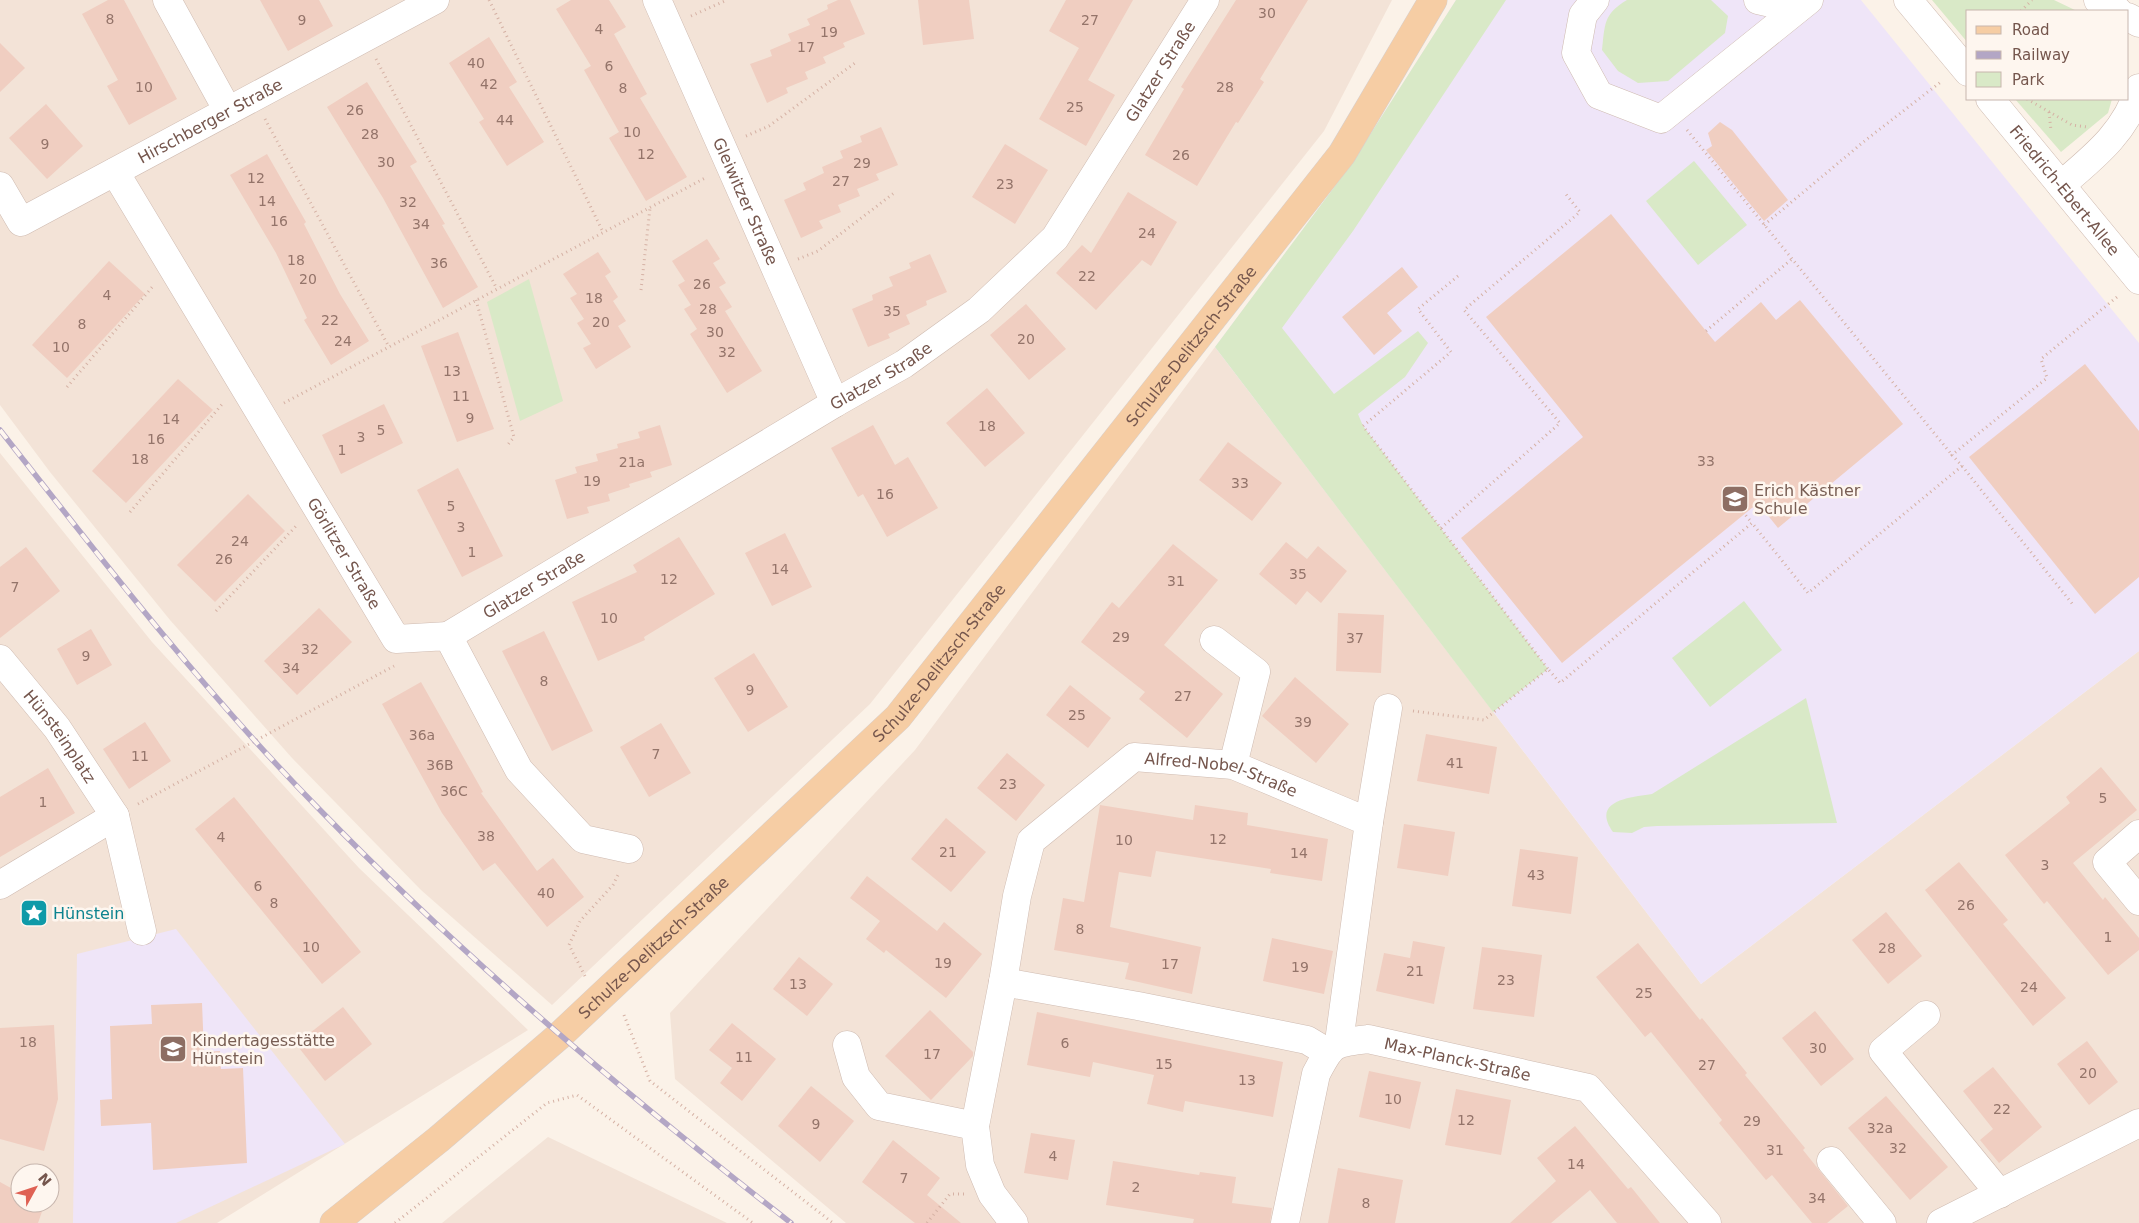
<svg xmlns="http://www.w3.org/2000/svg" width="2139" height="1223" font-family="'DejaVu Sans',sans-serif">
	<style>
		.residential { fill: #f3e3d7; fill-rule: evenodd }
		.education { fill: #efe5f8 }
		.green { fill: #d9e9c7 }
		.building { fill: #f0cec1 }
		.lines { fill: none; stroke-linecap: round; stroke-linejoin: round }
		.minor-casing { stroke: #cfbbb1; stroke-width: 29 }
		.major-casing { stroke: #d8d0cd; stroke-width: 29 }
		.path { stroke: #d5b1a4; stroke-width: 3; stroke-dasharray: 1 4; stroke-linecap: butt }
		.minor { stroke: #fff; stroke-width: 28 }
		.major { stroke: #f6cda4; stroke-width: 28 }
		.rail-casing { stroke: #b3a6c5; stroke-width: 5.5 }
		.rail { stroke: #fef6ef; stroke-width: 4; stroke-dasharray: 11; stroke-linecap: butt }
		.labels { text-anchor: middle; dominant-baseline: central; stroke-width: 5; stroke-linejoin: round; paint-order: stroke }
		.number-label { font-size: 14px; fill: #94746a }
		.street-label { font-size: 16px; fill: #75564d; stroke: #fef6ef }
		.education-label { font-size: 16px; fill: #785e54; stroke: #fef6ef; text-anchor: start }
		.culture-label { font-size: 16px; fill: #0d838f; stroke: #fef6ef; text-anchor: start }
	</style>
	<rect width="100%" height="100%" fill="#fbf2e8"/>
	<g class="residential">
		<polygon points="0,0 1392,0 1324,131 870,704 552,1005 421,890 292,758 170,620 50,472 0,405"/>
		<polygon points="1215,347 1701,984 2139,651 2139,1223 846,1223 675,1079 670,1013 915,750"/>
		<path d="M0,453l152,189 207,226 169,162 -311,193h-217zM20,1173h30v30h-30z"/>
		<polygon points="548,1137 727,1223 442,1223"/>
	</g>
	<g class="education">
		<polygon points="1456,0 1861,0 2139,343 2139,651 1701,984 1215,347 1350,166"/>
		<polygon points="176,929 345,1144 176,1223 73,1223 77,954"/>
	</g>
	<g class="green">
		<polygon points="1456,0 1506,0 1353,231 1282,328 1334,394 1418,331 1428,343 1405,377 1358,414 1363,426 1548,669 1493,712 1215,347 1350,166"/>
		<path d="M1627,0h84l17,16 -3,17 -57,48 -30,2 -20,-12 -16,-21c3,-25 1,-36 25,-50z"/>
		<polygon points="1932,0 2054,0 2077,11 1968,11 1968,43"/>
		<polygon points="2015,99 2112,99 2108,113 2061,152"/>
		<polygon points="1694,161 1747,225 1698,265 1646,201"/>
		<polygon points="529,279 563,401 520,421 487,302"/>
		<polygon points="1744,601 1782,650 1710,707 1672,658"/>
		<path d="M1806,698l31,125 -180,3 -13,1 -12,6 -19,-1c-23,-32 19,-35 39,-38z"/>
	</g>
	<g class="building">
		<polygon points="108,0 124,0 177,99 129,125 107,86 118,80 82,14"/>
		<polygon points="260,0 319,0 333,26 288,51"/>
		<polygon points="571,0 609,0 626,27 614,34 647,94 640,98 687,177 646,201 609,138 619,132 584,70 591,66 556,9"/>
		<polygon points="838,0 850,0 865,34 843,43 845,47 823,57 826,63 805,72 808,79 786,88 788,93 767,103 750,64 772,56 770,50 791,41 788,34 810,25 807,19 828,9 827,5"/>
		<polygon points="918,0 969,0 974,39 923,45"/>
		<polygon points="1066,0 1133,0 1088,80 1115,95 1086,146 1039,119 1079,48 1049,31"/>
		<polygon points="1236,0 1308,0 1260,79 1264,82 1238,123 1236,122 1197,186 1145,155 1184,89 1181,87"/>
		<polygon points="489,37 517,82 509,87 544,142 507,166 479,122 484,119 449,63"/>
		<polygon points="0,43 25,68 0,92"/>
		<polygon points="367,82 417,162 410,166 445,224 442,225 478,287 443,308 383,198 327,107"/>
		<polygon points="46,104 83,146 47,179 9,138"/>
		<polygon points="1720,122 1732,130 1788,200 1764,221 1706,150 1712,146 1708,133"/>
		<polygon points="881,127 898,165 876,174 879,180 857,189 860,196 838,205 841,212 819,221 823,228 801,238 784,200 806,190 803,183 824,173 822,167 843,158 840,151 862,142 860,136"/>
		<polygon points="1005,144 1048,170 1015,224 972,197"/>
		<polygon points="267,154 306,222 304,224 340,294 369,341 331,365 304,320 307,318 276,253 230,175"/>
		<polygon points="1128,192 1177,222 1151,266 1142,260 1096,310 1056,273 1082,245 1091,253"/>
		<polygon points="1611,214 1715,342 1761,302 1776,320 1800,300 1903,424 1778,528 1758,503 1562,663 1461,538 1583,437 1486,317"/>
		<polygon points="707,239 720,259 713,263 726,283 719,287 732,307 725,311 762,371 727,393 690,334 697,329 684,309 691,305 678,285 685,281 672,261"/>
		<polygon points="598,252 611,272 605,276 618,297 613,301 626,321 618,326 631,347 596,369 583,348 591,344 577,323 584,319 570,298 577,294 563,274"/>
		<polygon points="930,254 947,292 926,301 927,305 906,315 910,324 888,334 890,338 868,347 852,309 873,300 872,295 893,286 889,277 911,268 909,263"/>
		<polygon points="109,261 145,294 67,378 32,345"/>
		<polygon points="1402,267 1418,287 1387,313 1402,331 1374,355 1342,317"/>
		<polygon points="1026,304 1066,349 1029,380 990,335"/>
		<polygon points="458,332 494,429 457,442 421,346"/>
		<polygon points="2085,364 2139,431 2139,577 2095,614 1969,457"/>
		<polygon points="178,379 213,410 126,503 92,471"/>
		<polygon points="987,388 1025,433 985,467 946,423"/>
		<polygon points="384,404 403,443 341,474 322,435"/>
		<polygon points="660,425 672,465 650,472 652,477 629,484 630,487 608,494 610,501 587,507 589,513 567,519 555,480 577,473 575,467 598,461 596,454 618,448 617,444 640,438 638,432"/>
		<polygon points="873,425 895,465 908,457 938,508 887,537 863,494 858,497 831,448"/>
		<polygon points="1228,442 1282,483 1252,521 1199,480"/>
		<polygon points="458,468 503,556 462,577 417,490"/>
		<polygon points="248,494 285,531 215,602 177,565"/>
		<polygon points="785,533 812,587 772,606 745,553"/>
		<polygon points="679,537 715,594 644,637 645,640 598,661 572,602 637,572 633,565"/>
		<polygon points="1286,542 1307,559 1318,546 1347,571 1321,603 1307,591 1296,605 1259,574"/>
		<polygon points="1173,544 1218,580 1164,645 1223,694 1187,738 1139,699 1145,692 1081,642 1112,602 1119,608"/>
		<polygon points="26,547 60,591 0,638 0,567"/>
		<polygon points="319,608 352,642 297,695 264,661"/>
		<polygon points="1338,613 1384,615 1381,673 1336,671"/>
		<polygon points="91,629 112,665 77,685 57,649"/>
		<polygon points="544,631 593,731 552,751 502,651"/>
		<polygon points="754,653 788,707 748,732 714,678"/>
		<polygon points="1295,677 1349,724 1316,763 1262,716"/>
		<polygon points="421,682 483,792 481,793 537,871 553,858 584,897 547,927 495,863 483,871 442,813 382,704"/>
		<polygon points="1070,685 1111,718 1088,748 1046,715"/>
		<polygon points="145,722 171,761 129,789 103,749"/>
		<polygon points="661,723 691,773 649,797 620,747"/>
		<polygon points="1426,734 1497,747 1489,794 1417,781"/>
		<polygon points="1007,753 1045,785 1016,821 977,788"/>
		<polygon points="2101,767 2137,810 2073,863 2103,900 2105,897 2139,938 2139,950 2108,975 2047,901 2044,904 2005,855 2070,803 2066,797"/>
		<polygon points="48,768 75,813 0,857 0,797"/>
		<polygon points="234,797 361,952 322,984 195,829"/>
		<polygon points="1100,805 1193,820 1195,805 1248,813 1247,825 1328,839 1322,881 1270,873 1271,869 1156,851 1151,877 1119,872 1110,927 1201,947 1192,994 1125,979 1129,963 1054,950 1063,898 1084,902"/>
		<polygon points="946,818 986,852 951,892 911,859"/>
		<polygon points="1404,824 1455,832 1448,876 1397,868"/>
		<polygon points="1520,849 1578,857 1571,914 1512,906"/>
		<polygon points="1959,862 2008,920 2003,924 2066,998 2033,1026 1925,890"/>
		<polygon points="867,876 937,931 944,922 982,954 946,998 886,950 884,953 866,939 880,921 850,898"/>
		<polygon points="1886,912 1922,956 1888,984 1852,940"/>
		<polygon points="1272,938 1333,951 1324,994 1263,981"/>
		<polygon points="1413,941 1445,947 1434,1004 1376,991 1384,953 1410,958"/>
		<polygon points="1638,943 1700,1020 1702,1018 1747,1073 1745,1075 1805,1148 1803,1150 1848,1206 1827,1223 1812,1223 1772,1175 1766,1180 1719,1123 1722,1120 1651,1032 1645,1037 1596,977"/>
		<polygon points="1482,947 1542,955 1534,1017 1473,1009"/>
		<polygon points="799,957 833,984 807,1016 773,989"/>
		<polygon points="202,1003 204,1052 220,1051 221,1069 243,1068 247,1163 153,1170 151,1123 101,1126 100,1100 112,1099 110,1026 152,1024 151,1005"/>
		<polygon points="343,1007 372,1044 325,1081 296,1044"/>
		<polygon points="930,1010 973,1052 973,1056 931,1100 885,1056"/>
		<polygon points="1815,1011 1854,1059 1821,1086 1782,1038"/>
		<polygon points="1037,1012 1283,1062 1273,1117 1185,1101 1183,1112 1147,1104 1154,1075 1093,1062 1090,1077 1027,1065"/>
		<polygon points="732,1023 776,1059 742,1101 720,1083 732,1068 709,1050"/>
		<polygon points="54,1025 58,1099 44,1151 0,1139 0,1028"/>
		<polygon points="2087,1041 2118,1082 2089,1105 2057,1064"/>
		<polygon points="1993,1067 2042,1127 1999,1163 1980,1140 1993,1129 1963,1091"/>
		<polygon points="1369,1071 1421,1082 1410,1129 1359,1117"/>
		<polygon points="811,1086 854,1121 820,1162 778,1126"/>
		<polygon points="1456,1089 1511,1100 1501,1155 1445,1145"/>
		<polygon points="1886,1096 1948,1167 1910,1200 1848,1128"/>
		<polygon points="1575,1126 1628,1189 1631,1187 1660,1223 1617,1223 1590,1190 1551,1223 1510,1223 1556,1181 1537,1158"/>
		<polygon points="1031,1133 1075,1140 1068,1180 1024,1173"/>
		<polygon points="893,1140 940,1178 927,1195 961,1223 915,1223 862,1182"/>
		<polygon points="1113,1161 1199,1175 1200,1172 1236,1177 1232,1203 1272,1208 1270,1223 1193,1223 1194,1219 1106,1205"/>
		<polygon points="1338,1168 1403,1180 1395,1223 1328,1223"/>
		<polygon points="0,1182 20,1193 20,1203 45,1203 38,1223 0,1223"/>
	</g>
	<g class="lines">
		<g class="minor-casing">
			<g id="minor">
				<polyline points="167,0 228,111"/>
				<path id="s1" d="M657,0l178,403"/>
				<polyline points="1595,0 1583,15 1576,53 1599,95 1661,119 1809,0"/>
				<polyline points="1758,0 1797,9"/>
				<polyline points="1908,0 1968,72"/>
				<polyline points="2098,0 2118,11"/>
				<polyline points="2128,17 2139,23"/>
				<path id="s2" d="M1990,99l149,181"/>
				<path id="s3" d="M115,172l281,467 52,-3 71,134 64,69 46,10"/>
				<path d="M2061,185c33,-28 66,-54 78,-97"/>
				<path id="s4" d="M0,186l21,36 414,-222"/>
				<path id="s5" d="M448,636l387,-233 69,-39 75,-54 76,-72 150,-238"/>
				<polyline points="1214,640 1256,672 1233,765"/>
				<path id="s6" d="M0,659l57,69 58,88 27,115"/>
				<polyline points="1369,822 1388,708"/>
				<polyline points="2139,834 2107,862 2139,901"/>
				<polyline points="0,885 115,816"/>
				<polyline points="1003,982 1138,1006 1307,1040 1327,1052"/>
				<polyline points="1926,1015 1883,1051 2000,1194"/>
				<polyline points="847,1045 856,1077 879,1106 975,1126"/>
				<polyline points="1831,1161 1882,1223"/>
				<path id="s7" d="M1014,1223l-22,-29 -12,-29 -5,-39 28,-144 14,-86 14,-55 103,-84 99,8 136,57 -30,220"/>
				<path id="s8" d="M1285,1223l31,-149c16,-31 17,-31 52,-35l220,49 119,135"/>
				<polyline points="1941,1223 2139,1123"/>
			</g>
		</g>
		<g class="major-casing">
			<g id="major">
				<path id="s9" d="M334,1223l105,-84 120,-103 339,-319 444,-563 91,-154"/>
			</g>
		</g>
		<g class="path">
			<polyline points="489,0 603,232"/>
			<polyline points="2021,11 2032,0"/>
			<polyline points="691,16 727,0"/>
			<polyline points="376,59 497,289"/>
			<polyline points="2027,99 2072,125 2087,127"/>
			<polyline points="2049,112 2051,131"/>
			<polyline points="265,119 389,347"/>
			<polyline points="1687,130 1952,455"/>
			<polyline points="746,136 769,126 855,63"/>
			<polyline points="1764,225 1867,139 1942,81"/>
			<polyline points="798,259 818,251 894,193"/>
			<polyline points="1458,276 1418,309 1451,352 1363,426 1548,669"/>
			<polyline points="641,290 650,208"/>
			<polyline points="476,300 514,437 506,447"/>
			<polyline points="1706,331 1792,259"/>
			<polyline points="67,387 154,285"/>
			<polyline points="284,403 707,177"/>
			<polyline points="1962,466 2074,606"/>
			<polyline points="1730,496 1752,523"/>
			<polyline points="130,512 224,402"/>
			<polyline points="1441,528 1560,423 1464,310 1580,212 1565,193"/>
			<polyline points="216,611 298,524"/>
			<polyline points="1413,711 1484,720 1548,669 1560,683 1752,523 1808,593 1962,466 1952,455 2047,378 2041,359 2117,297"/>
			<polyline points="138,804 394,666"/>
			<polyline points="585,976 569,945 580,921 613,885 619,873"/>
			<polyline points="624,1015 650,1081 833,1223"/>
			<polyline points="395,1223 547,1103 577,1095 753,1223"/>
			<polyline points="927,1223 950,1194 965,1194"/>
		</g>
		<use href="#minor" class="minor"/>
		<use href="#major" class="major"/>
		<g class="rail-casing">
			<path id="rail" d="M0,430c102,130 204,262 320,380 146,150 305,284 471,413"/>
		</g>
		<use href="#rail" class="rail"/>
	</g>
	<defs>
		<g id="school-square" transform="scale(1.4375)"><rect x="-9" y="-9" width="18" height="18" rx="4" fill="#8d6e63" stroke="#fef6ef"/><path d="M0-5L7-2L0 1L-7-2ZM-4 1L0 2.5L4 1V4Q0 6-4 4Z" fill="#fff"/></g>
		<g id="sight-square" transform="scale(1.4375)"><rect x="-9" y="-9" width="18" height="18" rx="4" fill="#0f9aa8" stroke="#fef6ef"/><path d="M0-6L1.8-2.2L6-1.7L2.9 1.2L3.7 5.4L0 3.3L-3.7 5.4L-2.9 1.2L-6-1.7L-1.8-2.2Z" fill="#fff"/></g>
	</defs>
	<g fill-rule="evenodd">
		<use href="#school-square" x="1735" y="499"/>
		<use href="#sight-square" x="34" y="913"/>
		<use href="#school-square" x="173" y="1049"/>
	</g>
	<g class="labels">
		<g class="number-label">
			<text x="1267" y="13">30</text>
			<text x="110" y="19">8</text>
			<text x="302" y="20">9</text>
			<text x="1090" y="20">27</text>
			<text x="599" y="29">4</text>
			<text x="829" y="32">19</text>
			<text x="806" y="47">17</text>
			<text x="476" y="63">40</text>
			<text x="609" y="66">6</text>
			<text x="489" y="84">42</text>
			<text x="144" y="87">10</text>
			<text x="1225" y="87">28</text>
			<text x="623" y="88">8</text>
			<text x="1075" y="107">25</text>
			<text x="355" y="110">26</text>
			<text x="505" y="120">44</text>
			<text x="632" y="132">10</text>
			<text x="370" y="134">28</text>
			<text x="45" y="144">9</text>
			<text x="646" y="154">12</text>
			<text x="1181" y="155">26</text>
			<text x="386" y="162">30</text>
			<text x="862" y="163">29</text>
			<text x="256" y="178">12</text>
			<text x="841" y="181">27</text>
			<text x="1005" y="184">23</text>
			<text x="267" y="201">14</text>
			<text x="408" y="202">32</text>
			<text x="279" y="221">16</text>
			<text x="421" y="224">34</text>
			<text x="1147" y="233">24</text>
			<text x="296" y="260">18</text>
			<text x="439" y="263">36</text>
			<text x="1087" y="276">22</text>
			<text x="308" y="279">20</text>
			<text x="702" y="284">26</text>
			<text x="107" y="295">4</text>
			<text x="594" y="298">18</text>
			<text x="708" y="309">28</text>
			<text x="892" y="311">35</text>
			<text x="330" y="320">22</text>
			<text x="601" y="322">20</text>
			<text x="82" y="324">8</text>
			<text x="715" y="332">30</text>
			<text x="1026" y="339">20</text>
			<text x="343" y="341">24</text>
			<text x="61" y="347">10</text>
			<text x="727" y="352">32</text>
			<text x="452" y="371">13</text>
			<text x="461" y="396">11</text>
			<text x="470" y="418">9</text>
			<text x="171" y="419">14</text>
			<text x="987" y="426">18</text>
			<text x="381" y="430">5</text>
			<text x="361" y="437">3</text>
			<text x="156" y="439">16</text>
			<text x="342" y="450">1</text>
			<text x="140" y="459">18</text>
			<text x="1706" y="461">33</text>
			<text x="632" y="462">21a</text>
			<text x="592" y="481">19</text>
			<text x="1240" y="483">33</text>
			<text x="885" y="494">16</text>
			<text x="451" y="506">5</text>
			<text x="461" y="527">3</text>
			<text x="240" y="541">24</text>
			<text x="472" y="552">1</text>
			<text x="224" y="559">26</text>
			<text x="780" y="569">14</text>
			<text x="1298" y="574">35</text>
			<text x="669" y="579">12</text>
			<text x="1176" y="581">31</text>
			<text x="15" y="587">7</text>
			<text x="609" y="618">10</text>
			<text x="1121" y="637">29</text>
			<text x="1355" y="638">37</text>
			<text x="310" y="649">32</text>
			<text x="86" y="656">9</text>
			<text x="291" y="668">34</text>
			<text x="544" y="681">8</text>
			<text x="750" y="690">9</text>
			<text x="1183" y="696">27</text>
			<text x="1077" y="715">25</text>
			<text x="1303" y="722">39</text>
			<text x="422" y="735">36a</text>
			<text x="656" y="754">7</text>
			<text x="140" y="756">11</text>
			<text x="1455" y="763">41</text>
			<text x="440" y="765">36B</text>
			<text x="1008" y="784">23</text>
			<text x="454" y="791">36C</text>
			<text x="2103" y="798">5</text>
			<text x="43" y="802">1</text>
			<text x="486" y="836">38</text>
			<text x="221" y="837">4</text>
			<text x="1218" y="839">12</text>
			<text x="1124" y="840">10</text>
			<text x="948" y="852">21</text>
			<text x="1299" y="853">14</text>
			<text x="2045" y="865">3</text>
			<text x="1536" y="875">43</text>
			<text x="258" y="886">6</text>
			<text x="546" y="893">40</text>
			<text x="274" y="903">8</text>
			<text x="1966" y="905">26</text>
			<text x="1080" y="929">8</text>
			<text x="2108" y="937">1</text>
			<text x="311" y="947">10</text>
			<text x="1887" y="948">28</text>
			<text x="943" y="963">19</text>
			<text x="1170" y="964">17</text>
			<text x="1300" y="967">19</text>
			<text x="1415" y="971">21</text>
			<text x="1506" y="980">23</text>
			<text x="798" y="984">13</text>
			<text x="2029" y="987">24</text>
			<text x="1644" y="993">25</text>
			<text x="28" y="1042">18</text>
			<text x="1065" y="1043">6</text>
			<text x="1818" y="1048">30</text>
			<text x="932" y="1054">17</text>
			<text x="744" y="1057">11</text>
			<text x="1164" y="1064">15</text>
			<text x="1707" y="1065">27</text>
			<text x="2088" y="1073">20</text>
			<text x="1247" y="1080">13</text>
			<text x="1393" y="1099">10</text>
			<text x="2002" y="1109">22</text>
			<text x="1466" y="1120">12</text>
			<text x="1752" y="1121">29</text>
			<text x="816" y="1124">9</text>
			<text x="1880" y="1128">32a</text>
			<text x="1898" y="1148">32</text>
			<text x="1775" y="1150">31</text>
			<text x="1053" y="1156">4</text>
			<text x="1576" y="1164">14</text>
			<text x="904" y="1178">7</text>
			<text x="1136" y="1187">2</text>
			<text x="1817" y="1198">34</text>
			<text x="1366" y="1203">8</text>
		</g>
		<g class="street-label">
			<text stroke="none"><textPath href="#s5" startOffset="925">Glatzer Straße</textPath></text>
			<text stroke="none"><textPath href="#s4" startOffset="256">Hirschberger Straße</textPath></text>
			<text stroke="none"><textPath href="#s2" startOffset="118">Friedrich-Ebert-Allee</textPath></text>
			<text stroke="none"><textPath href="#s1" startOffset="220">Gleiwitzer Straße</textPath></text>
			<text stroke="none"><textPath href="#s9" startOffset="1231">Schulze-Delitzsch-Straße</textPath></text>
			<text stroke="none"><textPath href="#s5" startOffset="505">Glatzer Straße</textPath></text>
			<text stroke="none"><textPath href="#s3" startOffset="445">Görlitzer Straße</textPath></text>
			<text stroke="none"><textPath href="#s5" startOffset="100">Glatzer Straße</textPath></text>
			<text stroke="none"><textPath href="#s9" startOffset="826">Schulze-Delitzsch-Straße</textPath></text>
			<text stroke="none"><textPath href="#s6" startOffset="98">Hünsteinplatz</textPath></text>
			<text stroke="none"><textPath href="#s7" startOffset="620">Alfred-Nobel-Straße</textPath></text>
			<text stroke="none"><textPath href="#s9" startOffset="422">Schulze-Delitzsch-Straße</textPath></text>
			<text stroke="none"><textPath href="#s8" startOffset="312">Max-Planck-Straße</textPath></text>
		</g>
		<g class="education-label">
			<text x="1754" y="490">Erich Kästner<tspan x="1754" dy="18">Schule</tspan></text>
			<text x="192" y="1040">Kindertagesstätte<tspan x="192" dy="18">Hünstein</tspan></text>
		</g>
		<g class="culture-label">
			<text x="53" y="913">Hünstein</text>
		</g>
	</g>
	<rect x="1966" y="10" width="162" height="90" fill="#fef6ef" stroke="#c7b6ae"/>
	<rect x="1976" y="26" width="25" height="8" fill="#f6cda4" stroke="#c7b6ae"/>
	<text x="2012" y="35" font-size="15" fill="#75564d">Road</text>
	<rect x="1976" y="51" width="25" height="8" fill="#b3a6c5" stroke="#c7b6ae"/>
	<text x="2012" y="60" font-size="15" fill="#75564d">Railway</text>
	<rect x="1976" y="72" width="25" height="15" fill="#d9e9c7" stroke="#c7b6ae"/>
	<text x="2012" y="85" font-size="15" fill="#75564d">Park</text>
	<g transform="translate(35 1188) rotate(50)"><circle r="24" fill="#fef6ef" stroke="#c7b6ae"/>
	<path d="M0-4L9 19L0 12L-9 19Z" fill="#df6154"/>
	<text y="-8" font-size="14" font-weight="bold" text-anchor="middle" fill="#75564d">N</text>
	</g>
</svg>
